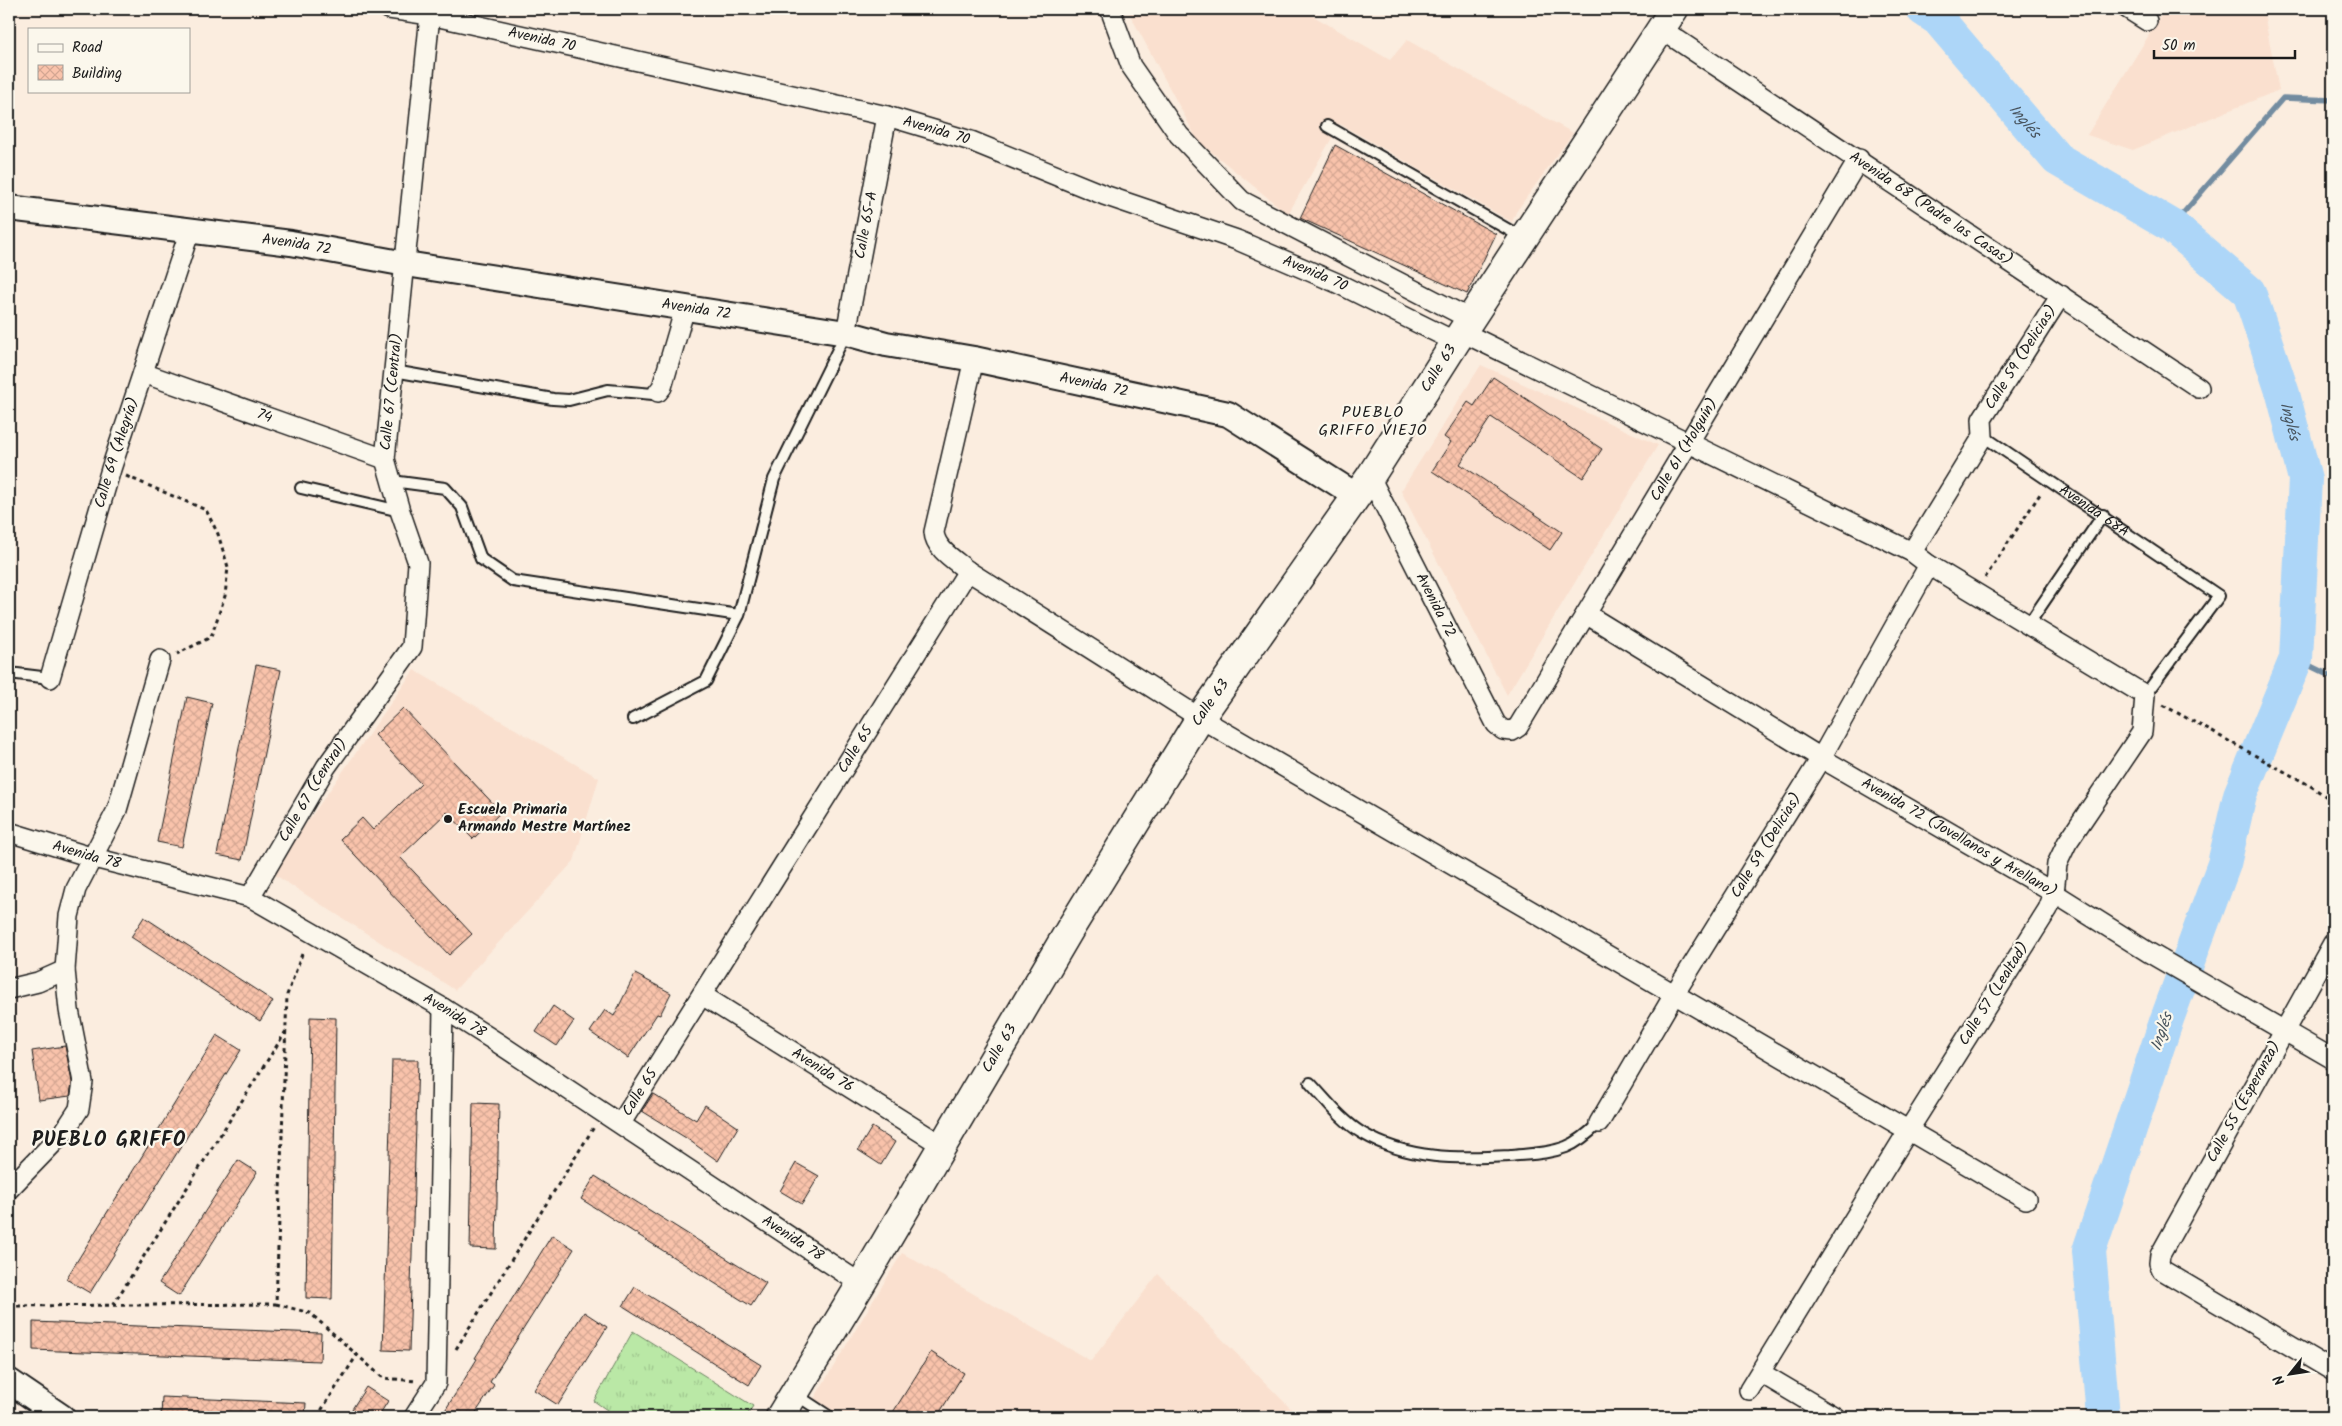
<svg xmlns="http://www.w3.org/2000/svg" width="2342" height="1426" font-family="Kalam,sans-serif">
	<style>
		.built { fill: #fae0cf }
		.grass { fill: url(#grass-tufts); stroke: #6b8261 }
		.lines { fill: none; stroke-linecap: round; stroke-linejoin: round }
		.stream { stroke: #738ca0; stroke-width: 5.5 }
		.river { stroke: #add6f8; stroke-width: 34 }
		.building { fill: url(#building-cross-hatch); stroke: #1c1c1c }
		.service-casing { stroke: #1c1c1c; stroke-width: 14 }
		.minor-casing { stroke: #1c1c1c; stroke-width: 22 }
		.tertiary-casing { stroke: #1c1c1c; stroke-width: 28 }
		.primary-casing { stroke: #1c1c1c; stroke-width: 31 }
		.path { stroke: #1c1c1c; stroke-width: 3; stroke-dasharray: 4 4; stroke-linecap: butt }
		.service { stroke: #fbf7ec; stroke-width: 10 }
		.minor { stroke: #fbf7ec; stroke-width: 19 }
		.tertiary { stroke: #fbf7ec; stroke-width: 24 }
		.primary { stroke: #fbf7ec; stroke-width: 28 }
		.rail { stroke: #1c1c1c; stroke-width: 4 }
		.poi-dot { fill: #1c1c1c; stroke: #fbf7ec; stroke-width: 2 }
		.labels { text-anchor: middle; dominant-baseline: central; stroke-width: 4.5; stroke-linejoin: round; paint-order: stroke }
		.street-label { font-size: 15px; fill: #1c1c1c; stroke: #fbf7ec }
		.poi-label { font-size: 15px; font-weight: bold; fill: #1c1c1c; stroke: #fbf7ec; text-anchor: start }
		.water-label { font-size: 16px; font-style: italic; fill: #48545e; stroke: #fbf7ec }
		.neighbourhood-label { font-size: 16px; letter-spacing: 1px; fill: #1c1c1c; stroke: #fbf7ec }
		.district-label { font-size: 20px; font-weight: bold; letter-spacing: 1px; fill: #1c1c1c; stroke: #fbf7ec }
	</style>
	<defs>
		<pattern id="grass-tufts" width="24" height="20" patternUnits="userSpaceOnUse" patternTransform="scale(1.25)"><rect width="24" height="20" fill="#bae8a6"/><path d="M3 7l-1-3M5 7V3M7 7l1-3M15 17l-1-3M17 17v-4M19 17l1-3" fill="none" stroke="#9fc68e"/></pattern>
		<pattern id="building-cross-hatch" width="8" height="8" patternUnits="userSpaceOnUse" patternTransform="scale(1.25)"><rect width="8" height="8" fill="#f9c3ab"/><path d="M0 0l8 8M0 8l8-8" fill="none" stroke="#d5a793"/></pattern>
	</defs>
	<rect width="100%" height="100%" fill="#fbeddf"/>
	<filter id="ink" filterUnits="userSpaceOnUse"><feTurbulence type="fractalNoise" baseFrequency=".02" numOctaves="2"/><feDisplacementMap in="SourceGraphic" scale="10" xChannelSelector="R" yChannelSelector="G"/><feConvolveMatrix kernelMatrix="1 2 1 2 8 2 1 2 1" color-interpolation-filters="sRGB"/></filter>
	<g filter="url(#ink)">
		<g class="built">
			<polygon points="1129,9 1301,9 1390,60 1407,40 1573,133 1516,212 1512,222 1340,124 1288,214 1198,141 1128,11"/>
			<polygon points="2154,9 2263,9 2279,90 2133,150 2087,135 2162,14"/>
			<polygon points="1481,365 1658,445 1507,695 1401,491"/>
			<polygon points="414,670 599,778 574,861 455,990 275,875 280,861"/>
			<polygon points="902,1253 1091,1361 1158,1274 1299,1417 803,1417"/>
		</g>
		<polygon class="grass" points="633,1331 753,1406 746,1417 617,1417 594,1401"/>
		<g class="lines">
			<g class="stream">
				<polyline points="2172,226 2283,98 2333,100"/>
				<polyline points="2296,659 2333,677"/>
			</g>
			<path class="river" id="s1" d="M1923,9l15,10 119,140 115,67 77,66 34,102 22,85 -9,180 -56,136 -16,69 -57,155 -78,232 14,166"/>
		</g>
		<g class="building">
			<polygon points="1335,145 1496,234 1467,294 1300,218"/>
			<polygon points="1493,377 1602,449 1583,478 1491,417 1460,464 1562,532 1550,550 1432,471 1451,442 1444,437 1468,402 1474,406"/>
			<polygon points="256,665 281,670 242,860 217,855"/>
			<polygon points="187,697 212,703 182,847 157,842"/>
			<polygon points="403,708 501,812 473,839 447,812 400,857 472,934 449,955 340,839 362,818 373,830 421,784 375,735"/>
			<polygon points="144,917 273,1001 260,1021 131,937"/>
			<polygon points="635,974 671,993 660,1015 657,1014 628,1058 590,1032 605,1010 614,1016"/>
			<polygon points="553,1006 574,1021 557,1046 536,1032"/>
			<polygon points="310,1017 336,1018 332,1299 306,1298"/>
			<polygon points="217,1035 241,1050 90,1293 66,1279"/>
			<polygon points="65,1046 72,1082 70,1096 39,1100 32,1051"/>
			<polygon points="392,1060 418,1060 409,1351 383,1350"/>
			<polygon points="653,1094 696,1120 705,1105 738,1127 718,1161 686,1138 642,1111"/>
			<polygon points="473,1103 499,1104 496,1249 470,1248"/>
			<polygon points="872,1127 895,1142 881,1165 858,1150"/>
			<polygon points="238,1160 257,1172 179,1296 159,1283"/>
			<polygon points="796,1163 819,1176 802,1204 780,1191"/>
			<polygon points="595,1176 766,1283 751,1306 581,1199"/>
			<polygon points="552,1235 574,1249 490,1382 494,1385 473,1417 441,1417 477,1359 475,1358"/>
			<polygon points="635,1287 761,1365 749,1385 623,1306"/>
			<polygon points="584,1312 607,1327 558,1405 534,1390"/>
			<polygon points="33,1322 321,1333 320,1361 33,1350"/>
			<polygon points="931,1352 964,1373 937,1417 890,1417"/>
			<polygon points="366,1387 388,1401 378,1417 347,1417"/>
			<polygon points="162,1397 306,1403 305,1417 161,1417"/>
		</g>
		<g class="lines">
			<g class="service-casing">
				<g id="service">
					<polyline points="1327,126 1523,238"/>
					<polyline points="394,371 553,399 569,400 608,390 653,394 658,392"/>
					<path id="s2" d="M1983,436l236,160 -74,99"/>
					<polyline points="392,481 445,488 462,507 481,559 513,581 739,615"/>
					<polyline points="301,488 400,511"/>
					<polyline points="2028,625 2103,515"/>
					<polyline points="9,673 50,678"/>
					<polyline points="633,719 706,681 739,615 774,479 846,333"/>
					<path d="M1310,1083c16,17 32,38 52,50 46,27 96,26 148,23 19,-2 38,-2 56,-9 13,-5 24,-15 33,-24"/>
					<polyline points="795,1394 830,1417"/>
				</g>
			</g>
			<g class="minor-casing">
				<g id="minor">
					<path id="s3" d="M389,9l41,6 457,101 84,25 133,54 133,45 100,43 119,59"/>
					<polyline points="1110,9 1131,66 1179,135 1242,201 1470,319"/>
					<polyline points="2128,9 2147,21"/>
					<path id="s4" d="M1661,29l538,359"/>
					<polyline points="1462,332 1912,552 1929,565 2145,695 2142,732 2067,843 2057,864 2054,893 2048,909 1908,1131 1749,1390"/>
					<path id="s5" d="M846,333l41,-217"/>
					<path d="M974,359l-40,173c1,17 21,28 34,39l232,147 826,481"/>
					<path id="s6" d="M143,373l242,86"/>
					<polyline points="658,392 662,387 685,308"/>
					<path id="s7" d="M1370,477l126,247 7,6 9,1 6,-4 341,-568"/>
					<path id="s8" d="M1912,552l71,-116 -1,-17 79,-124"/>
					<path id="s9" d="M1586,614l235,144 233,135 94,59 185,107"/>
					<path id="s10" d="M50,678l61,-209 79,-239"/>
					<path id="s11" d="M9,832l85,26 156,39 193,111 55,35 363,241"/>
					<path id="s12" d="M250,897l76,-130 86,-120 6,-84 -18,-52 -15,-52 45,-444"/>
					<polyline points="2333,943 2160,1255 2159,1263 2162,1270 2333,1371"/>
					<polyline points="9,989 38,982 65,970"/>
					<path id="s13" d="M702,995l241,151"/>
					<path id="s14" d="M621,1123l347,-552"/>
					<path id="s15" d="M1599,1123l76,-130 146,-235 108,-193"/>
					<polyline points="9,1189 64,1132 79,1109 83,1082 69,1010 65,970 69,916 76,889 117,810 160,660"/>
					<polyline points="1761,1373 1835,1417"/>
					<polyline points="414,1417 436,1383 443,1008"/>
				</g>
			</g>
			<g class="tertiary-casing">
				<g id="tertiary">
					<path id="s16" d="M9,208l282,35 115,21 440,69 40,11 88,15 254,55 129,82"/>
					<polyline points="9,1381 62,1417"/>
				</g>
			</g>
			<g class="primary-casing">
				<g id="primary">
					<path id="s17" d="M780,1417l81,-133 209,-355 130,-211 170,-241 92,-145 212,-323"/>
				</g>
			</g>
			<g class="path">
				<polyline points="126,476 206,510 218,534 228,567 225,596 211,637 177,654"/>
				<polyline points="1985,578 2042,491"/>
				<polyline points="2163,705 2309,785 2333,801"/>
				<polyline points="276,1304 310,1313 383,1378 416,1381"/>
				<polyline points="113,1305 286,1031"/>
				<polyline points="9,1306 276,1304 287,995 302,954"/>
				<polyline points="456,1349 594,1127"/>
				<polyline points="317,1417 357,1355"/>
			</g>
			<use href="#service" class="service"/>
			<use href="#minor" class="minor"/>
			<use href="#tertiary" class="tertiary"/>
			<use href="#primary" class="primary"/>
			<polyline class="rail" points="535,9 547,11 619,9"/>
		</g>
	</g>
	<circle class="poi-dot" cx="448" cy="819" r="5"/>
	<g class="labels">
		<g class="street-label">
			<text stroke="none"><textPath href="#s3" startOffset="156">Avenida 70</textPath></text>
			<text stroke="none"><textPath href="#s3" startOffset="561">Avenida 70</textPath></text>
			<text stroke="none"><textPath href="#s4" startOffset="324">Avenida 68 (Padre las Casas)</textPath></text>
			<text stroke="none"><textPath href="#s5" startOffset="110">Calle 65-A</textPath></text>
			<text stroke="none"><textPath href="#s16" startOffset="290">Avenida 72</textPath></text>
			<text stroke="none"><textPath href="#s3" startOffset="966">Avenida 70</textPath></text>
			<text stroke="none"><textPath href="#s16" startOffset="695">Avenida 72</textPath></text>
			<text stroke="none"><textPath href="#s8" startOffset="226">Calle 59 (Delicias)</textPath></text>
			<text stroke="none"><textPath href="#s17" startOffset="1239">Calle 63</textPath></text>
			<text stroke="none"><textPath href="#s16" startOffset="1100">Avenida 72</textPath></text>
			<text stroke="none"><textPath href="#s12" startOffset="559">Calle 67 (Central)</textPath></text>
			<text stroke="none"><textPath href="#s6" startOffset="129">74</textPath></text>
			<text stroke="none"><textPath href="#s7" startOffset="626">Calle 61 (Holguín)</textPath></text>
			<text stroke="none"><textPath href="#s10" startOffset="235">Calle 69 (Alegría)</textPath></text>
			<text stroke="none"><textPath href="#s2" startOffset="134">Avenida 68A</textPath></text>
			<text stroke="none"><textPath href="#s7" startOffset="144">Avenida 72</textPath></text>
			<text stroke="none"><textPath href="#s17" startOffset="834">Calle 63</textPath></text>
			<text stroke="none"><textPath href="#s14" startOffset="441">Calle 65</textPath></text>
			<text stroke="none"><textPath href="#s12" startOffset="124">Calle 67 (Central)</textPath></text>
			<text stroke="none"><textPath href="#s9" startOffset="435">Avenida 72 (Jovellanos y Arellano)</textPath></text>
			<text stroke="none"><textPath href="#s15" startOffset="324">Calle 59 (Delicias)</textPath></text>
			<text stroke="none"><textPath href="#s11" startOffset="81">Avenida 78</textPath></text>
			<text transform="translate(1994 994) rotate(-58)">Calle 57 (Lealtad)</text>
			<text stroke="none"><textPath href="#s11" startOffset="486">Avenida 78</textPath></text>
			<text stroke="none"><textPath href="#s17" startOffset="429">Calle 63</textPath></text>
			<text stroke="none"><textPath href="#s13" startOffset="142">Avenida 76</textPath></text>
			<text stroke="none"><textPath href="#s14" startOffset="36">Calle 65</textPath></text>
			<text transform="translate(2244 1102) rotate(-61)">Calle 55 (Esperanza)</text>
			<text stroke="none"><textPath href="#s11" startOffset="891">Avenida 78</textPath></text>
		</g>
		<g class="poi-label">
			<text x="458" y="810">Escuela Primaria<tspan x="458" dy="17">Armando Mestre Martínez</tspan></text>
		</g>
		<g class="water-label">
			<text stroke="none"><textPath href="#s1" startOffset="152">Inglés</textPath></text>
			<text stroke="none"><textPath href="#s1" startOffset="572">Inglés</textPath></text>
			<text transform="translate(2162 1032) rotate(-71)">Inglés</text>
		</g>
		<g class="neighbourhood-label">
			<text x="1373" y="412">PUEBLO<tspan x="1373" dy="18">GRIFFO VIEJO</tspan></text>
		</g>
		<g class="district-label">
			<text x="109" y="1141">PUEBLO GRIFFO</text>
		</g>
	</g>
	<rect width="2342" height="1426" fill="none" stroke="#fbf7ec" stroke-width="30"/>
	<rect x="15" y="15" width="2312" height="1396" fill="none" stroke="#1c1c1c" stroke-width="2" filter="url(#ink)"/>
	<rect x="28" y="28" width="162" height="65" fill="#fbf7ec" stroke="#a29f99"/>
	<rect x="38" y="44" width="25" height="8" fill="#fbf7ec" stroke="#a29f99"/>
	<text x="72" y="52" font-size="15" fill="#1c1c1c">Road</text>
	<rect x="38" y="65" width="25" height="15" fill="url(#building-cross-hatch)" stroke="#a29f99"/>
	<text x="72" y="78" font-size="15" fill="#1c1c1c">Building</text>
	<g transform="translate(2290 1374) rotate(240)" stroke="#fbf7ec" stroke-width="4" paint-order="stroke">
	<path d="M0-4L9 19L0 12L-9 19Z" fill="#1c1c1c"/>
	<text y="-8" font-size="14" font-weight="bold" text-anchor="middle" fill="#1c1c1c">N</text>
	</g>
	<path d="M2154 50v8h141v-8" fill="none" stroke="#1c1c1c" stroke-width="2.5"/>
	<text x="2162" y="50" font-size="15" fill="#1c1c1c" stroke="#fbf7ec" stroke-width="4" paint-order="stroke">50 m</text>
</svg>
